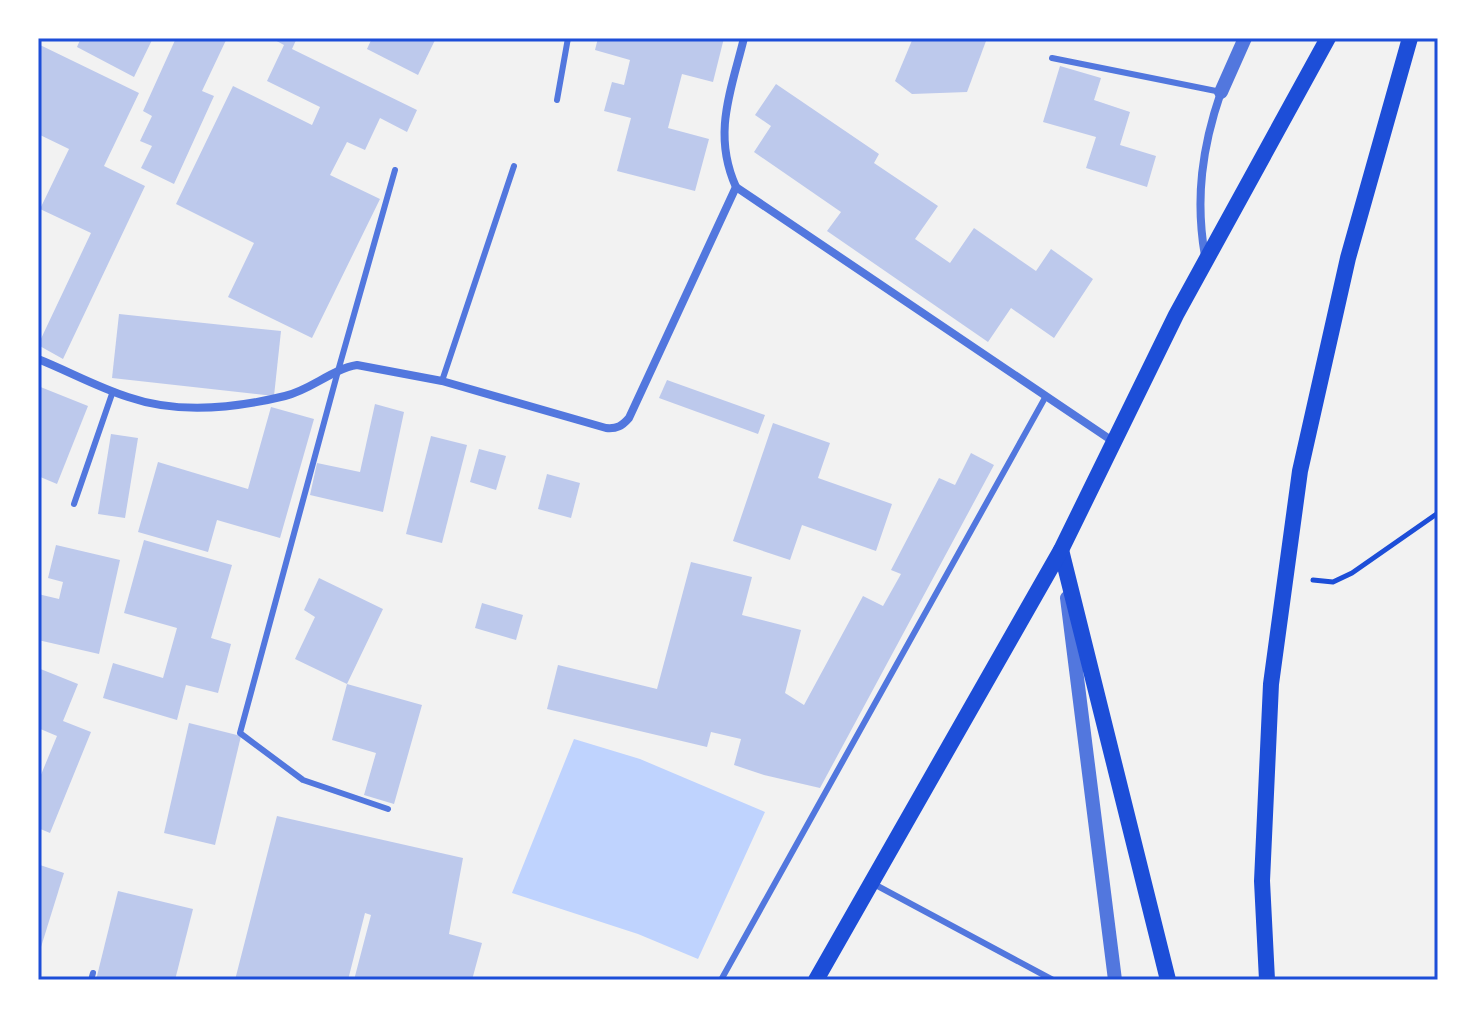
<svg xmlns="http://www.w3.org/2000/svg" width="1476" height="1018" font-family="Cabin,sans-serif">
	<style>
		.water { fill: #bfd3fe }
		.building { fill: #bdc9ec }
		.lines { fill: none; stroke-linecap: round; stroke-linejoin: round }
		.path { stroke: #1d4ed8; stroke-width: 5 }
		.service { stroke: #5277de; stroke-width: 6 }
		.minor { stroke: #5277de; stroke-width: 8 }
		.tertiary { stroke: #5277de; stroke-width: 14 }
		.secondary { stroke: #1d4ed8; stroke-width: 16 }
		.neatline { fill: none; stroke: #1d4ed8; stroke-width: 3 }
	</style>
	<rect width="100%" height="100%" fill="#f2f2f2"/>
	<polygon class="water" points="574,739 640,759 765,812 698,959 638,934 512,893"/>
	<g class="building">
		<polygon points="81,38 148,38 152,40 134,77 77,47"/>
		<polygon points="176,38 227,38 202,91 214,96 174,184 141,168 152,146 140,141 152,116 143,111"/>
		<polygon points="271,38 297,38 292,49 417,110 407,132 380,118 365,150 347,142 330,175 380,199 312,338 228,297 254,243 176,204 233,86 312,125 320,107 267,81 284,45"/>
		<polygon points="372,38 436,38 418,75 367,49"/>
		<polygon points="598,38 724,38 713,82 682,74 668,128 709,139 695,191 617,171 631,118 604,111 612,82 624,85 630,60 595,50"/>
		<polygon points="913,38 979,38 986,41 967,92 912,94 895,81"/>
		<polygon points="38,44 139,93 104,166 145,186 63,359 38,345 91,233 40,209 69,149 38,134"/>
		<polygon points="1060,66 1101,78 1094,100 1130,112 1120,145 1156,156 1147,187 1086,168 1096,137 1043,122"/>
		<polygon points="776,84 879,154 874,163 938,206 915,239 950,263 974,228 1036,271 1051,249 1093,279 1054,338 1011,308 988,342 827,231 841,212 754,152 771,126 755,115"/>
		<polygon points="119,314 281,331 274,396 112,378"/>
		<polygon points="667,380 765,415 758,434 659,398"/>
		<polygon points="38,386 88,406 57,484 38,476"/>
		<polygon points="375,404 404,412 383,512 310,495 317,463 360,472"/>
		<polygon points="271,407 314,419 280,538 217,520 208,552 138,532 158,462 248,489"/>
		<polygon points="773,423 830,443 818,478 892,504 876,551 802,525 790,560 733,541"/>
		<polygon points="111,434 138,438 125,518 98,514"/>
		<polygon points="431,436 467,445 442,543 406,534"/>
		<polygon points="479,449 506,456 496,490 470,482"/>
		<polygon points="971,453 994,465 820,788 764,775 734,765 741,739 711,732 707,747 547,709 558,665 657,689 691,562 752,577 742,615 801,630 785,693 804,705 863,596 883,606 901,574 891,570 939,478 955,485"/>
		<polygon points="547,474 580,483 571,518 538,509"/>
		<polygon points="144,540 232,565 211,638 231,644 218,693 186,685 177,720 103,698 113,663 163,678 177,628 124,613"/>
		<polygon points="56,545 120,560 99,654 38,640 38,594 59,599 63,582 48,578"/>
		<polygon points="319,578 383,609 347,684 295,659 315,617 304,610"/>
		<polygon points="482,603 523,615 516,640 475,628"/>
		<polygon points="38,668 78,684 63,721 91,732 50,833 38,828 38,782 57,736 38,728"/>
		<polygon points="347,684 422,705 394,804 364,795 376,753 332,740"/>
		<polygon points="189,723 241,736 215,845 164,833"/>
		<polygon points="277,816 463,858 449,934 482,943 472,980 354,980 371,915 365,913 348,980 235,980"/>
		<polygon points="40,865 64,873 41,947 38,946"/>
		<polygon points="118,891 193,909 175,980 96,980"/>
	</g>
	<g class="lines">
		<polyline class="path" points="1313,580 1333,582 1352,573 1438,513"/>
		<g class="service">
			<polyline points="1052,58 1221,92"/>
			<polyline points="557,100 568,38"/>
			<polyline points="442,381 514,166"/>
			<polyline points="74,504 113,391"/>
			<polyline points="388,809 303,780 240,733 338,371 395,170"/>
			<polyline points="872,883 1053,980"/>
			<polyline points="91,980 93,973"/>
			<polyline points="721,980 1046,396"/>
		</g>
		<g class="minor">
			<path d="M736,187c-24,-53 -5,-96 8,-149"/>
			<path d="M1205,256c-10,-57 -3,-109 16,-164"/>
			<path d="M38,359c30,12 59,28 90,38 49,17 108,11 157,-1 26,-6 47,-27 72,-31l85,16 164,47c11,1 16,-2 23,-10l107,-231 378,255"/>
		</g>
		<g class="tertiary">
			<polyline points="1221,92 1245,38"/>
			<polyline points="1067,598 1115,980"/>
		</g>
		<g class="secondary">
			<polyline points="1061,550 1168,980"/>
			<polyline points="816,980 1061,550 1176,315 1328,38"/>
			<polyline points="1267,980 1262,881 1271,684 1300,471 1348,258 1410,38"/>
		</g>
	</g>
	<rect width="1476" height="1018" fill="none" stroke="#ffffff" stroke-width="80"/>
	<rect x="40" y="40" width="1396" height="938" class="neatline"/>
</svg>
